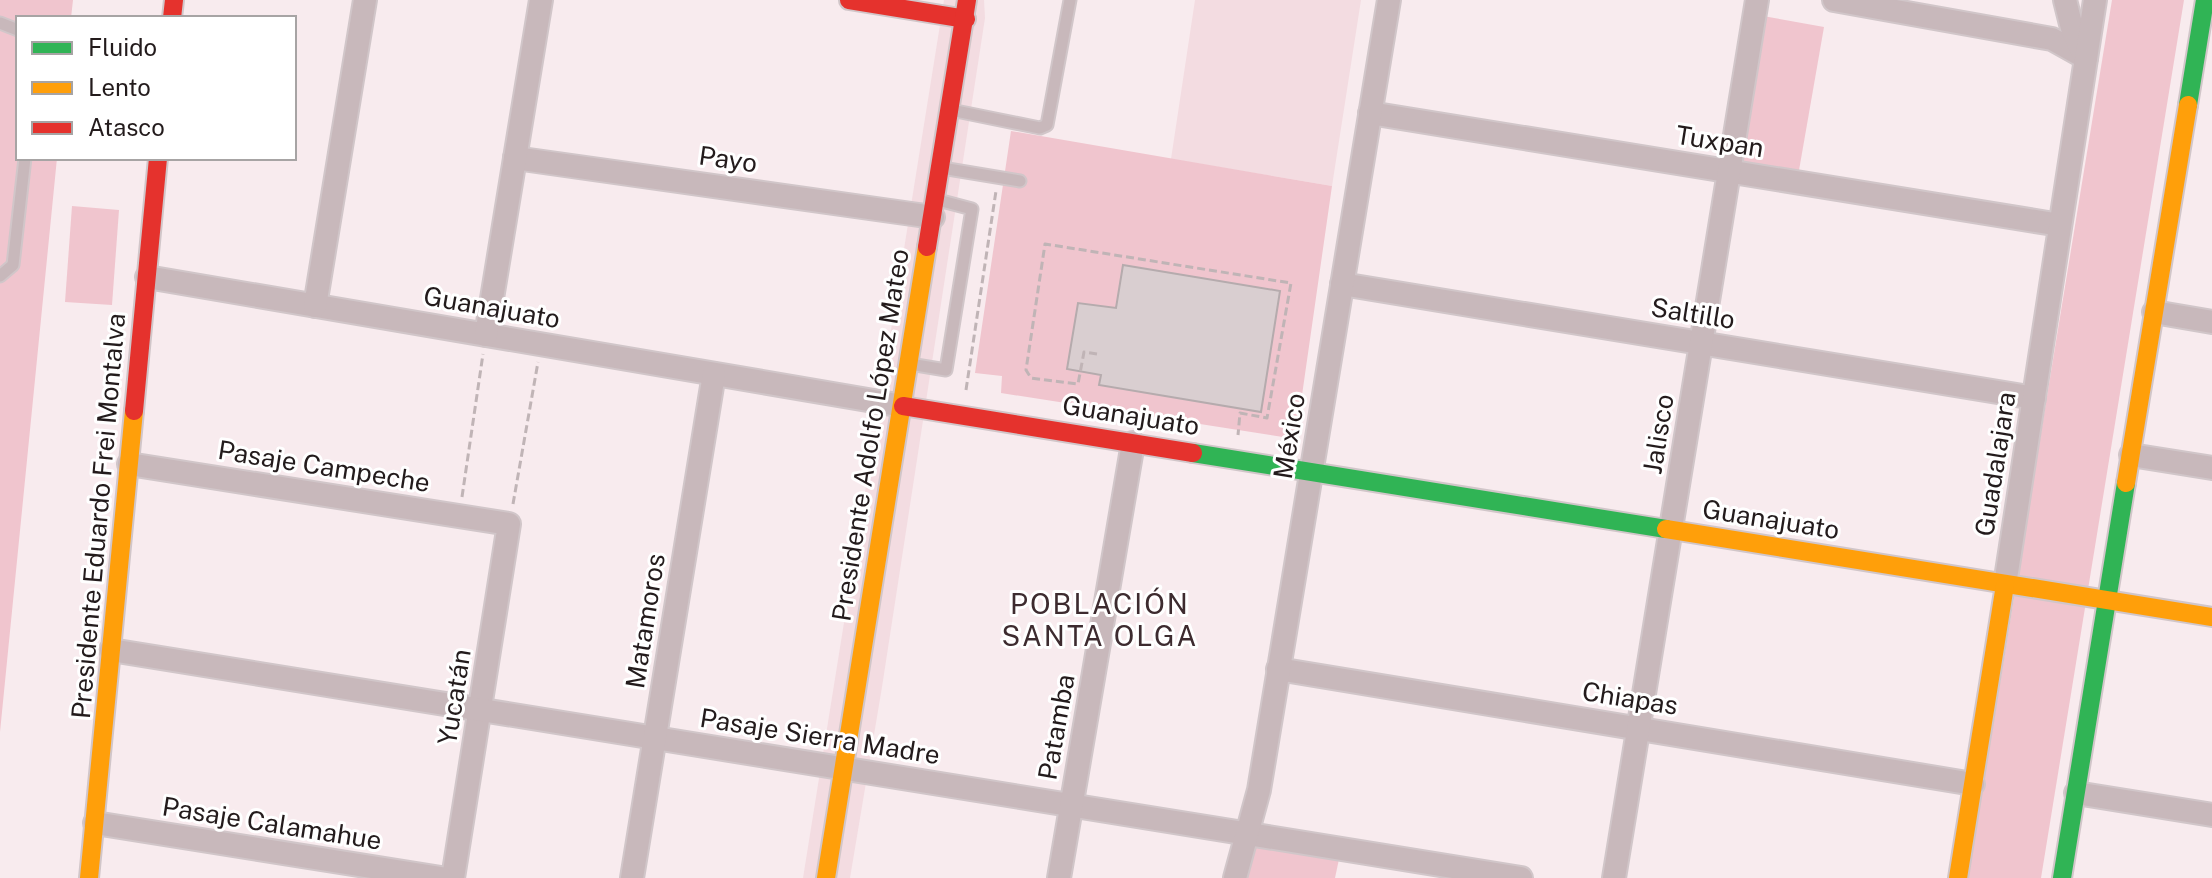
<svg xmlns="http://www.w3.org/2000/svg" width="2212" height="878" font-family="'Public Sans',sans-serif">
	<style>
		.built { fill: #f3dce1 }
		.green { fill: #f0c5ce }
		.building { fill: #d9ced0; stroke: #b5abad; stroke-width: 2 }
		.lines { fill: none; stroke-linecap: round; stroke-linejoin: round }
		.lane-casing { stroke: #d1c6c9; stroke-width: 15 }
		.street-casing { stroke: #d1c6c9; stroke-width: 26 }
		.fast-casing { stroke: #d1c6c9; stroke-width: 22 }
		.slow-casing { stroke: #d1c6c9; stroke-width: 22 }
		.jam-casing { stroke: #d1c6c9; stroke-width: 22 }
		.path { stroke: #c0b4b6; stroke-width: 3; stroke-dasharray: 8 4; stroke-linecap: butt }
		.lane { stroke: #c8b8bb; stroke-width: 11 }
		.street { stroke: #c8b8bb; stroke-width: 22 }
		.fast { stroke: #30b455; stroke-width: 18 }
		.slow { stroke: #ff9f0a; stroke-width: 18 }
		.jam { stroke: #e5322d; stroke-width: 18 }
		.labels { text-anchor: middle; dominant-baseline: central; stroke-width: 6; stroke-linejoin: round; paint-order: stroke }
		.street-label { font-size: 26px; fill: #231b1c; stroke: #fff }
		.neighbourhood-label { font-size: 28px; letter-spacing: 2px; fill: #3d2b2f; stroke: #fff }
	</style>
	<rect width="100%" height="100%" fill="#f8ebee"/>
	<g class="built">
		<polygon points="944,0 984,0 985,18 882,687 850,878 803,878"/>
		<polygon points="1195,0 1361,0 1332,186 1171,159"/>
	</g>
	<g class="green">
		<polygon points="0,0 73,0 71,18 18,18 18,158 57,158 0,732"/>
		<polygon points="2112,0 2184,0 2041,878 1968,878"/>
		<polygon points="1763,16 1824,27 1798,176 1736,165"/>
		<polygon points="1011,131 1332,186 1297,430 1283,437 1001,393 1002,376 975,373"/>
		<polygon points="72,206 119,210 112,305 65,302"/>
		<polygon points="1254,845 1339,859 1335,878 1241,878"/>
	</g>
	<polygon class="building" points="1123,265 1280,291 1261,412 1099,385 1101,375 1067,369 1078,303 1116,308"/>
	<g class="lines">
		<g class="lane-casing">
			<g id="lane">
				<polyline points="0,23 18,30"/>
				<polyline points="951,110 1040,128 1047,125 1070,0"/>
				<polyline points="942,168 1020,181"/>
				<polyline points="0,276 13,265 25,158"/>
				<polyline points="910,364 946,370 972,209 938,200"/>
			</g>
		</g>
		<g class="street-casing">
			<g id="street">
				<polyline points="1834,0 2052,39 2086,58"/>
				<polyline points="2065,0 2073,32 2084,55"/>
				<polyline points="1370,113 2060,225"/>
				<polyline points="515,158 933,217"/>
				<polyline points="147,277 903,406"/>
				<polyline points="1342,284 2034,398"/>
				<polyline points="315,306 365,0"/>
				<polyline points="2154,312 2212,322"/>
				<polyline points="486,335 541,0"/>
				<polyline points="2131,455 2212,468"/>
				<polyline points="129,464 509,524 453,878"/>
				<polyline points="2005,585 2095,0"/>
				<polyline points="111,650 1521,878"/>
				<polyline points="1278,669 1973,784"/>
				<polyline points="2076,793 2212,815"/>
				<polyline points="95,823 441,878"/>
				<polyline points="632,878 714,374"/>
				<polyline points="1059,878 1133,443"/>
				<polyline points="1235,878 1259,790 1389,0"/>
				<polyline points="1614,878 1757,0"/>
			</g>
		</g>
		<g class="fast-casing">
			<g id="fast">
				<polyline points="2188,105 2205,0"/>
				<polyline points="1193,453 1666,529"/>
				<polyline points="2062,878 2126,483"/>
			</g>
		</g>
		<g class="slow-casing">
			<g id="slow">
				<polyline points="2126,483 2188,105"/>
				<polyline points="1666,529 2212,617"/>
				<polyline points="89,878 134,411"/>
				<polyline points="826,878 927,247"/>
				<polyline points="1958,878 2005,585"/>
			</g>
		</g>
		<g class="jam-casing">
			<g id="jam">
				<polyline points="849,0 966,19"/>
				<polyline points="172,18 174,0"/>
				<polyline points="927,247 967,0"/>
				<polyline points="903,406 1193,453"/>
				<polyline points="134,411 158,158"/>
			</g>
		</g>
		<g class="path">
			<polyline points="1097,354 1084,352 1078,384 1031,378 1026,370 1045,244 1291,283 1267,418 1240,413 1238,435"/>
			<polyline points="966,390 996,191"/>
			<polyline points="462,497 483,354"/>
			<polyline points="513,504 538,362"/>
		</g>
		<use href="#lane" class="lane"/>
		<use href="#street" class="street"/>
		<use href="#fast" class="fast"/>
		<use href="#slow" class="slow"/>
		<use href="#jam" class="jam"/>
	</g>
	<g class="labels">
		<g class="street-label">
			<text transform="translate(1720 141) rotate(9)">Tuxpan</text>
			<text transform="translate(728 159) rotate(8)">Payo</text>
			<text transform="translate(492 307) rotate(10)">Guanajuato</text>
			<text transform="translate(1693 313) rotate(9)">Saltillo</text>
			<text transform="translate(1131 415) rotate(9)">Guanajuato</text>
			<text transform="translate(1658 434) rotate(-81)">Jalisco</text>
			<text transform="translate(870 435) rotate(-81)">Presidente Adolfo López Mateo</text>
			<text transform="translate(1289 436) rotate(-81)">México</text>
			<text transform="translate(1995 464) rotate(-81)">Guadalajara</text>
			<text transform="translate(324 466) rotate(9)">Pasaje Campeche</text>
			<text transform="translate(98 516) rotate(-85)">Presidente Eduardo Frei Montalva</text>
			<text transform="translate(1771 519) rotate(9)">Guanajuato</text>
			<text transform="translate(645 621) rotate(-81)">Matamoros</text>
			<text transform="translate(454 697) rotate(-81)">Yucatán</text>
			<text transform="translate(1630 698) rotate(9)">Chiapas</text>
			<text transform="translate(1056 727) rotate(-80)">Patamba</text>
			<text transform="translate(820 736) rotate(9)">Pasaje Sierra Madre</text>
			<text transform="translate(272 823) rotate(9)">Pasaje Calamahue</text>
		</g>
		<g class="neighbourhood-label">
			<text x="1100" y="603">POBLACIÓN<tspan x="1100" dy="32">SANTA OLGA</tspan></text>
		</g>
	</g>
	<rect x="16" y="16" width="280" height="144" fill="#ffffff" stroke="#a7a4a4" stroke-width="2"/>
	<rect x="32" y="42" width="40" height="12" fill="#30b455" stroke="#a7a4a4" stroke-width="2"/>
	<text x="88" y="56" font-size="24" fill="#231b1c">Fluido</text>
	<rect x="32" y="82" width="40" height="12" fill="#ff9f0a" stroke="#a7a4a4" stroke-width="2"/>
	<text x="88" y="96" font-size="24" fill="#231b1c">Lento</text>
	<rect x="32" y="122" width="40" height="12" fill="#e5322d" stroke="#a7a4a4" stroke-width="2"/>
	<text x="88" y="136" font-size="24" fill="#231b1c">Atasco</text>
</svg>
